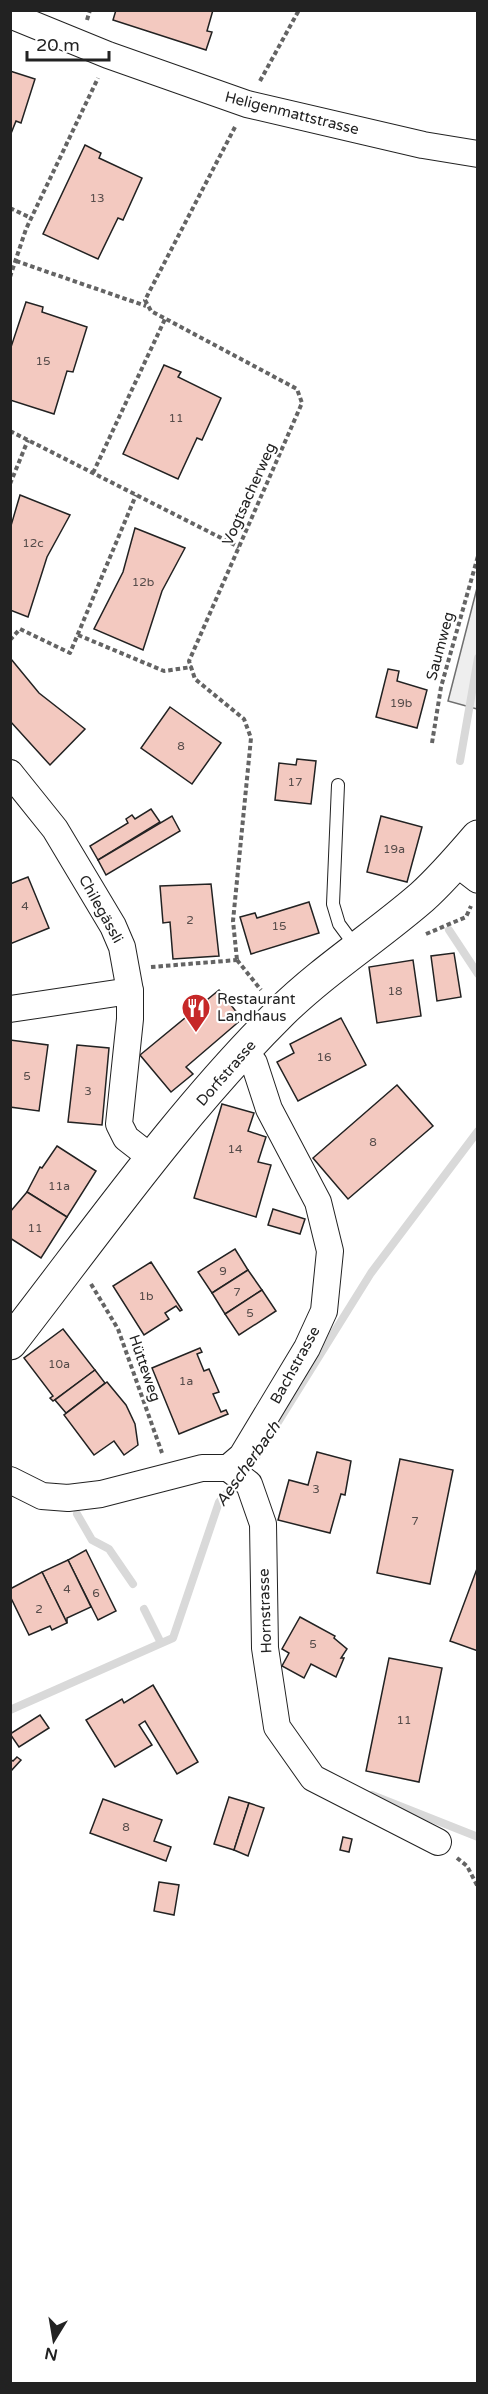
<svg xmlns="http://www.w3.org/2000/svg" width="488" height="2394" font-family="'Varela Round',sans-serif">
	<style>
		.green { fill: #eee; stroke: #6f6f6f; stroke-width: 1.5 }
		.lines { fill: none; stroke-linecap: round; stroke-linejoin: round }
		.stream { stroke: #d9d9d9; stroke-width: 8 }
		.building { fill: #f3c9c0; stroke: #222; stroke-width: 1.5 }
		.lane-casing { stroke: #222; stroke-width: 14 }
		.street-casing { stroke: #222; stroke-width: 28 }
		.secondary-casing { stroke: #222; stroke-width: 35 }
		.path { stroke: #646464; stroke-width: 4; stroke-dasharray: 4.5 3; stroke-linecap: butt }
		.lane { stroke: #fff; stroke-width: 12 }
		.street { stroke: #fff; stroke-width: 26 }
		.secondary { stroke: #fff; stroke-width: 33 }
		.labels { text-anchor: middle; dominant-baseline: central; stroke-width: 4.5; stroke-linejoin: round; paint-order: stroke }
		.number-label { font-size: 12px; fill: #564c4a }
		.street-label { font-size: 15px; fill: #222; stroke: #fff }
		.poi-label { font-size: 15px; fill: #222; stroke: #fff; text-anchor: start }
		.water-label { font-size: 16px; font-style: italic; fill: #222; stroke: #fff }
	</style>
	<rect width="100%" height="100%" fill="#fff"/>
	<polygon class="green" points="477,588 477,709 448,701"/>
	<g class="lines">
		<g class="stream">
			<polyline points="460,761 478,658"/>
			<polyline points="449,930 478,974"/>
			<polyline points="257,1456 371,1273 478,1131"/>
			<polyline points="77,1514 92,1540 109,1549 133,1584"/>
			<polyline points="144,1609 161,1643"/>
			<polyline points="10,1710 173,1638 219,1502 238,1480"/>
			<polyline points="372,1795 478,1837"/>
		</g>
	</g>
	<g class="building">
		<polygon points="116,10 213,10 207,31 212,32 206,50 113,20"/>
		<polygon points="10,71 35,79 21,123 16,121 10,136"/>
		<polygon points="85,145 101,153 99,158 142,178 123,220 118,218 98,259 43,234"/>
		<polygon points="26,302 43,307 42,312 87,327 73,372 67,371 54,414 10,400 10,350"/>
		<polygon points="164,365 181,372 178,377 221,398 202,440 197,438 178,479 123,454"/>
		<polygon points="20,495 70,515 47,557 28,617 10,610 10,529"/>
		<polygon points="135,528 185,548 162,591 143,650 94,629 123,572"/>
		<polygon points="11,659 39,693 85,729 50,765 10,721"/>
		<polygon points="388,669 399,671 397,681 427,690 417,728 376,717"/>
		<polygon points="170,707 221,743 192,784 141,748"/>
		<polygon points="297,759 316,761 311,804 275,800 279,763 296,765"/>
		<polygon points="151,809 160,822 98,860 90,846 128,823 126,819 132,815 135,819"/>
		<polygon points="172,816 180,831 106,875 98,860"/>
		<polygon points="381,816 422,827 407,882 367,872"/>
		<polygon points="28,877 49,928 10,944 10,884"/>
		<polygon points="211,884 219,956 173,959 170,922 163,923 160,886"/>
		<polygon points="309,902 319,933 251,954 240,917 255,913 257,918"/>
		<polygon points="454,953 461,997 437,1001 431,956"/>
		<polygon points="413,960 421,1016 377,1023 369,967"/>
		<polygon points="219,990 242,1019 186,1067 193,1074 171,1092 140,1055"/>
		<polygon points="341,1018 366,1065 298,1101 277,1062 294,1053 290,1044"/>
		<polygon points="10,1040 48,1045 39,1111 10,1107"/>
		<polygon points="77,1045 109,1048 102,1125 68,1122"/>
		<polygon points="397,1085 433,1126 348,1199 313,1158"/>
		<polygon points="222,1104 254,1113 248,1131 266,1137 258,1162 271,1165 256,1217 194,1198"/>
		<polygon points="57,1146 96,1171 67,1217 27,1192 40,1167 42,1168"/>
		<polygon points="27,1192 67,1217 41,1258 10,1238 10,1212"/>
		<polygon points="273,1209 305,1219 300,1234 268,1225"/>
		<polygon points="235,1249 248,1270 212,1293 198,1272"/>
		<polygon points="151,1262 182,1310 180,1311 176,1306 165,1313 169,1319 144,1335 113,1286"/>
		<polygon points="248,1270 262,1290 225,1314 212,1293"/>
		<polygon points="262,1290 276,1311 239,1335 225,1314"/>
		<polygon points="63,1329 95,1370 53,1401 50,1398 53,1396 24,1358"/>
		<polygon points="200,1348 202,1352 197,1354 204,1371 209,1369 219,1392 213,1394 221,1412 226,1410 228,1414 179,1434 152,1368"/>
		<polygon points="95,1370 105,1383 66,1413 55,1400"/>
		<polygon points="107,1382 126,1405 135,1424 138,1445 124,1455 114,1441 94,1455 64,1415"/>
		<polygon points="317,1452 351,1461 345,1495 341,1494 330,1533 278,1520 289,1480 308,1485"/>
		<polygon points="400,1459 453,1470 430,1584 377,1573"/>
		<polygon points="86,1550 116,1611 98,1620 68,1560"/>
		<polygon points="68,1560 91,1607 67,1618 67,1623 42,1572"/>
		<polygon points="478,1566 478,1651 450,1641"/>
		<polygon points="42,1572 67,1623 52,1630 50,1626 29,1635 10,1596 10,1589"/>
		<polygon points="300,1617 335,1636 334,1638 347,1649 341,1658 344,1658 336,1677 311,1664 304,1678 282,1666 289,1653 282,1649"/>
		<polygon points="389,1658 442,1668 419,1782 366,1771"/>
		<polygon points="153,1685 198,1762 177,1774 145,1721 139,1725 152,1745 115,1767 86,1720 122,1699 124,1703"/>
		<polygon points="40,1715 49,1728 19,1747 10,1734"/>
		<polygon points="17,1757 21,1760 10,1772 10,1759 13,1761"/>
		<polygon points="229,1797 249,1803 234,1850 214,1844"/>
		<polygon points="103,1799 162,1820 154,1841 171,1847 166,1861 90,1833"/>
		<polygon points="249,1803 264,1808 248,1856 234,1850"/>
		<polygon points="343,1837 352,1839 349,1852 340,1850"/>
		<polygon points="159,1882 179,1885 174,1915 154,1911"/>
	</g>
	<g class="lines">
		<g class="lane-casing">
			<polyline id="lane" points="338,785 333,904 339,924 356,947"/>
		</g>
		<g class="street-casing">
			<g id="street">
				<polyline points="10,15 108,55 247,104 423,145 478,154"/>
				<polyline points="10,773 55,829 113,926 122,947 130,991 130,1019 119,1124 126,1138 153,1159"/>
				<polyline points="456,863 478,880"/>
				<polyline points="10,1009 130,991"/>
				<polyline points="228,1468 242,1456 307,1348 324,1311 330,1251 318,1202 269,1109 254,1063 244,1051"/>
				<polyline points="10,1480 42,1496 68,1498 101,1494 202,1468 228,1468 249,1484 263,1524 265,1648 277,1727 313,1778 438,1842"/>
			</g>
		</g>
		<g class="secondary-casing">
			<path id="secondary" d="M10,1343c87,-112 170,-231 271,-331 44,-43 95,-75 141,-115 20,-18 38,-39 56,-60"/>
		</g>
		<g class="path">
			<polyline points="87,20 90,10"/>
			<polyline points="260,81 299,10"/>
			<polyline points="235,127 145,300 151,311 297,389 302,403 189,661 195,679 244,719 251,738 233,921 237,960"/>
			<polyline points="10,208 31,218"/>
			<polyline points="16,261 146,306"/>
			<polyline points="10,277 26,229 98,78"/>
			<polyline points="10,431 239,547"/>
			<polyline points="93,473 165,319"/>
			<polyline points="10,484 28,440"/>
			<polyline points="78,635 164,671 192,667"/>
			<polyline points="10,640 20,629 70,653 136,495"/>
			<polyline points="432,743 441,687 478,556"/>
			<polyline points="426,934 466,917 471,906"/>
			<polyline points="237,960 261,990"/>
			<polyline points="151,967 237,960"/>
			<polyline points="91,1284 118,1329 162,1453"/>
			<polyline points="457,1858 467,1866 478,1887"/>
		</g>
		<use href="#lane" class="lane"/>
		<use href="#street" class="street"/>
		<use href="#secondary" class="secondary"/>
	</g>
	<defs>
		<g id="restaurant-pin" transform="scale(1.5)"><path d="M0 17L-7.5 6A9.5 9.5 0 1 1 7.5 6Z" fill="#c62828" stroke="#fff"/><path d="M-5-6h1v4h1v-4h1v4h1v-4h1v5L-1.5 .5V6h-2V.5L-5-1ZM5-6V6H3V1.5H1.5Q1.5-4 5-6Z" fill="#fff"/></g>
	</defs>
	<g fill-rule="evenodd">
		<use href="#restaurant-pin" x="196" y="1008"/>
	</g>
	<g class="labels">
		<g class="number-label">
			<text x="97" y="198">13</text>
			<text x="43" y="361">15</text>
			<text x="176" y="418">11</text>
			<text x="33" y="543">12c</text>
			<text x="143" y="582">12b</text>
			<text x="401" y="703">19b</text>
			<text x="181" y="746">8</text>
			<text x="295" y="782">17</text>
			<text x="394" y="849">19a</text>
			<text x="25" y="906">4</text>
			<text x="190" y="920">2</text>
			<text x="279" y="926">15</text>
			<text x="395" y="991">18</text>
			<text x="324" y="1057">16</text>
			<text x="27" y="1076">5</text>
			<text x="88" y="1091">3</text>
			<text x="373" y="1142">8</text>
			<text x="235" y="1149">14</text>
			<text x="59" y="1186">11a</text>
			<text x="35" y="1228">11</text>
			<text x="223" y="1271">9</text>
			<text x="237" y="1292">7</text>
			<text x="146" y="1296">1b</text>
			<text x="250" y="1313">5</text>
			<text x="59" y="1364">10a</text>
			<text x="186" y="1381">1a</text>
			<text x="316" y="1489">3</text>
			<text x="415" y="1521">7</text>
			<text x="67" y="1589">4</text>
			<text x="96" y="1593">6</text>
			<text x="39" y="1609">2</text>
			<text x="313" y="1644">5</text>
			<text x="404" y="1720">11</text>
			<text x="126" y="1827">8</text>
		</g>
		<g class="street-label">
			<text transform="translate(292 113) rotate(14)">Heligenmattstrasse</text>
			<text transform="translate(249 494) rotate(-66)">Vogtsacherweg</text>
			<text transform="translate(440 646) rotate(-75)">Saumweg</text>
			<text transform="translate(101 909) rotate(61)">Chilegässli</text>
			<text transform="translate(226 1073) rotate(-49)">Dorfstrasse</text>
			<text transform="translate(295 1365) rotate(-61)">Bachstrasse</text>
			<text transform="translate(145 1368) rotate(71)">Hütteweg</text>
			<text transform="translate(265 1611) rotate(-92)">Hornstrasse</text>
		</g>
		<g class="poi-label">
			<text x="217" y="999">Restaurant<tspan x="217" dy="17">Landhaus</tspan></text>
		</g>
		<g class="water-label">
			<text transform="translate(248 1464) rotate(-55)">Aescherbach</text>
		</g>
	</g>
	<rect width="488" height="2394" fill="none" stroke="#222222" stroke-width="24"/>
	<g transform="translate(54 2340) rotate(191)" stroke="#ffffff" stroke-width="4.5" paint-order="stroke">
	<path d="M0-4.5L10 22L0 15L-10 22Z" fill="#222222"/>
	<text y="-9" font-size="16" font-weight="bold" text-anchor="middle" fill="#222222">N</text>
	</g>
	<path d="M27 51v9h82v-9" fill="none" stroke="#222222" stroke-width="3"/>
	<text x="36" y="51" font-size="18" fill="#222222" stroke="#ffffff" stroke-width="4.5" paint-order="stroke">20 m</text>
</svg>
